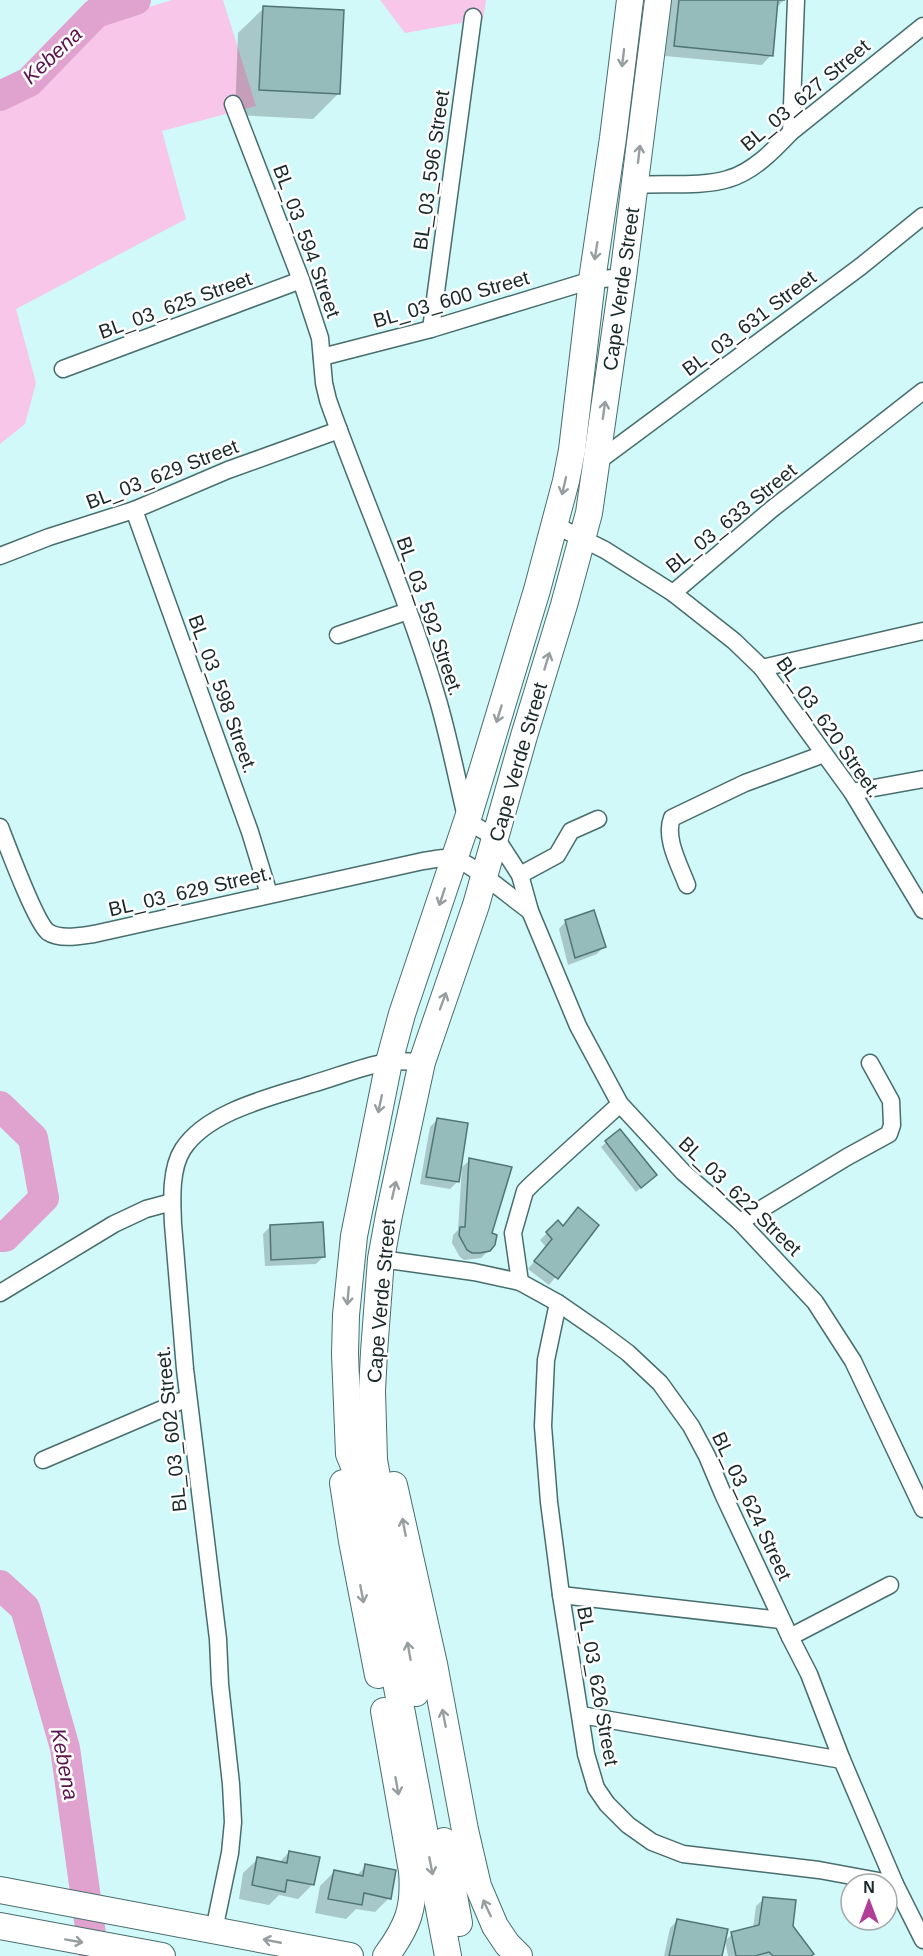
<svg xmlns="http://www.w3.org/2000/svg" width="923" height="1956" font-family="Helvetica,sans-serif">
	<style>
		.green { fill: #f7c6e9 }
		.shadow { fill: #0003 }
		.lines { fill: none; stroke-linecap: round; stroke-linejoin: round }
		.river { stroke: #e0a3cf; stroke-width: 30 }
		.building { fill: #95bbbb; stroke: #517575; stroke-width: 1.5 }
		.street-casing { stroke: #486d6d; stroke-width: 19 }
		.primary-casing { stroke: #486d6d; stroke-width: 28 }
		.street { stroke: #fff; stroke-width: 16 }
		.primary { stroke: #fff; stroke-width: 26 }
		.oneway { stroke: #989e9f }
		.labels { text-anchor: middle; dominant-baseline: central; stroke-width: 5; stroke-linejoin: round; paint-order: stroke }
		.street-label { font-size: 20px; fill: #192829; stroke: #fff }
		.water-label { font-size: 21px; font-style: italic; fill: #5a134d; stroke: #fff }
	</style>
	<rect width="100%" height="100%" fill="#d1f9fa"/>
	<g class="green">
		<polygon points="172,0 223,0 256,106 162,131 186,219 16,309 36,383 25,424 0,444 0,108 37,90 103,21"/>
		<polygon points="380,0 486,0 483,19 405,33"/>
	</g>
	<g class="shadow">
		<polygon points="671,0 784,0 776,8 771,55 762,65 665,56"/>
		<polygon points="264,8 339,93 313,119 235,115 238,33"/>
		<polygon points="566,921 604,946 597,954 568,965 559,929"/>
		<polygon points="437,1120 458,1181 450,1189 420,1184 430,1127"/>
		<polygon points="620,1131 650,1179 636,1192 601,1147"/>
		<polygon points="470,1160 494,1245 481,1258 464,1260 460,1257 452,1243 453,1235 458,1230 462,1167"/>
		<polygon points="558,1222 563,1227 597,1225 549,1285 528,1269 546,1247 540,1240"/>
		<polygon points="271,1226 323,1257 316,1264 265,1266 263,1234"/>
		<polygon points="289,1852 313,1884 298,1899 279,1895 269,1905 239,1899 243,1873 258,1859 279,1863"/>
		<polygon points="366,1866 389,1898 375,1912 356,1909 346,1919 315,1913 320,1886 334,1872 356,1876"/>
		<polygon points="764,1899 791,1927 810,1956 728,1956 725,1941 732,1934 753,1928 756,1906"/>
		<polygon points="677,1921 721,1956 664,1956 670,1928"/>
	</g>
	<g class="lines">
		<g class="river">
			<polyline points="0,96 29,82 96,13 136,0"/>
			<polyline points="0,1106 33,1138 44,1198 5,1237 0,1237"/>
			<polyline points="0,1585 25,1608 65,1748 94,1956"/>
		</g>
	</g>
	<g class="building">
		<polygon points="679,0 785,0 778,0 773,56 674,46"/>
		<polygon points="263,6 344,10 340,94 259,90"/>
		<polygon points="594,910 606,947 575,958 565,920"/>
		<polygon points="437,1118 468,1123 459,1182 426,1177"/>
		<polygon points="620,1129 657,1175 641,1188 605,1141"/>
		<polygon points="469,1158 512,1167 492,1233 497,1235 495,1245 490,1251 480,1253 472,1253 467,1250 459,1235 460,1227 465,1227"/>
		<polygon points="578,1207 599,1225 558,1279 534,1261 552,1239 546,1232 558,1220 563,1226"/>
		<polygon points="323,1222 325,1257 271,1260 270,1225"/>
		<polygon points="289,1851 320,1857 314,1885 287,1880 285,1892 252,1885 257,1857 287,1863"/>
		<polygon points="365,1864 396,1870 391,1899 364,1893 362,1905 328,1899 334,1870 363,1876"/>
		<polygon points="763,1897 796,1900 793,1926 814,1954 811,1956 773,1956 769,1952 755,1956 736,1956 731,1932 759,1925"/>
		<polygon points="677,1919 728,1929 722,1956 669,1956"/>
	</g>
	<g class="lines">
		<g class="street-casing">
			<g id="street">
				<path d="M233,104l68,176 19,58 4,45 4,17c35,99 79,195 109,297 12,40 20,83 30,124l29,17 24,37 10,36 48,115 42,78 63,68 57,50 75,80 38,59 70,148"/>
				<polyline points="791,132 796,0"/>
				<path d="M635,185c28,-2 67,2 93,-6 25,-7 46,-29 63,-47l132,-106"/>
				<polyline points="431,329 473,17"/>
				<polyline points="322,357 431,329 592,280 623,277"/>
				<polyline points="63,369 301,280"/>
				<polyline points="597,462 860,267 923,216"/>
				<polyline points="134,510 250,832 269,894"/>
				<polyline points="555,525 605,550 673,593 734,641 762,668 852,792 923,910"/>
				<polyline points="0,556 49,537 134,510 228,470 339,430"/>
				<polyline points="673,593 772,509 923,391"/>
				<polyline points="338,635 408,611"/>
				<polyline points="762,668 923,631"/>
				<polyline points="852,792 923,779"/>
				<path d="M0,827c7,18 36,96 48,105 12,8 32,4 46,2l329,-73c9,-1 20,-4 29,-3 15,1 63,43 78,53"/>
				<polyline points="520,875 557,855 571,831 598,819"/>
				<path d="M687,885c-7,-19 -23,-47 -15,-67l73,-35 79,-29"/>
				<polyline points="740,1222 847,1157 889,1134 892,1125 891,1101 870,1063"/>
				<polyline points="381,1259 474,1272 520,1282 558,1303 600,1332 628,1353 660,1383 691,1426 707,1456 723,1494 790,1637 809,1674 842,1760 895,1884 923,1940"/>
				<polyline points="520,1282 513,1233 525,1191 533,1183 620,1104"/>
				<polyline points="0,1293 114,1224 146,1209 172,1202"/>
				<polyline points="558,1303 546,1360 543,1426 549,1502 561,1595 586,1754 596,1788 607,1804 628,1825 652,1842 683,1854 819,1870 895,1884"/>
				<polyline points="43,1460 188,1398"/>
				<polyline points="561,1595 781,1620"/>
				<polyline points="790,1637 890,1585"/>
				<polyline points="581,1715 842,1760"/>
				<path d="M214,1930l16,-77 3,-31 -2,-38 -11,-100 -2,-45 -33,-270 -12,-145c-1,-23 -3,-55 10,-75 25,-38 89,-52 129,-65 24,-7 49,-17 74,-22 11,-2 24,0 36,0"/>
			</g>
		</g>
		<g class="primary-casing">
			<g id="primary">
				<polyline points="343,1483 352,1541 378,1675"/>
				<polyline points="394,1485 434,1664 465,1830 478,1886 495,1926 507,1944 519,1956"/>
				<polyline points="416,1693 374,1460 372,1391 374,1352 381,1259 389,1215 422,1062 476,905 524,736 564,605 589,513 623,277 658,0"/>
				<path d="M384,1711l28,160c3,37 -4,55 -26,85"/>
				<polyline points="444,1841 459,1923"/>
				<polyline points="0,1890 350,1956"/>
				<polyline points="0,1926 162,1956"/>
				<polyline points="448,1956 356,1471 349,1454 345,1354 346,1315 354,1236 389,1062 402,1014 467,821 537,590 566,481 572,450 592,280 613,138 630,0"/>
			</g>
		</g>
		<use href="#street" class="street"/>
		<use href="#primary" class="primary"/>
	</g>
	<defs><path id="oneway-shaft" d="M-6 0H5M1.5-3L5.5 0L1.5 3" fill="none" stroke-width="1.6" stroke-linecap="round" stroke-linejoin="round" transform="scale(1.5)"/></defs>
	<g class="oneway">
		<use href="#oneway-shaft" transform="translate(623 58) rotate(97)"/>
		<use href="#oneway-shaft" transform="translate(639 154) rotate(-83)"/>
		<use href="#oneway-shaft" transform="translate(596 251) rotate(99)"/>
		<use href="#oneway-shaft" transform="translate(604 410) rotate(-82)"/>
		<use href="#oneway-shaft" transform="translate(564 486) rotate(103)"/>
		<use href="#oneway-shaft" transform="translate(547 661) rotate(-73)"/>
		<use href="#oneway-shaft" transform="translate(499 714) rotate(107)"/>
		<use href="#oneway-shaft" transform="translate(442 897) rotate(108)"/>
		<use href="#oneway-shaft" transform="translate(443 1001) rotate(-70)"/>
		<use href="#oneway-shaft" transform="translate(380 1104) rotate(102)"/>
		<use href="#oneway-shaft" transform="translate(394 1190) rotate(-77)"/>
		<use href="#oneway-shaft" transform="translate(348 1296) rotate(95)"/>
		<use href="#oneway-shaft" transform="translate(404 1527) rotate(-101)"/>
		<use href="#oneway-shaft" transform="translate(362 1594) rotate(79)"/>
		<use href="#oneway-shaft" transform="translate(409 1651) rotate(-100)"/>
		<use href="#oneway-shaft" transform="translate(444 1718) rotate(-101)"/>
		<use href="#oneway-shaft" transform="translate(397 1786) rotate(80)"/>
		<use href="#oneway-shaft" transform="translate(431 1866) rotate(79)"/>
		<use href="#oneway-shaft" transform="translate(487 1908) rotate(-115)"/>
		<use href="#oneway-shaft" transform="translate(74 1941) rotate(10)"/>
		<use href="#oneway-shaft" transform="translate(272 1941) rotate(-169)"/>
	</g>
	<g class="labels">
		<g class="street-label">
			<text transform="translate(805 95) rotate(-40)">BL_03_627 Street</text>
			<text transform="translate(431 170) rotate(-82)">BL_03_596 Street</text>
			<text transform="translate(307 241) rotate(70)">BL_03_594 Street</text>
			<text transform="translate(621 289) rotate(-82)">Cape Verde Street</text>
			<text transform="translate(451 299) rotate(-16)">BL_03_600 Street</text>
			<text transform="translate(175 305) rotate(-20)">BL_03_625 Street</text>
			<text transform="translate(749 323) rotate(-37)">BL_03_631 Street</text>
			<text transform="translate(162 474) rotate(-21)">BL_03_629 Street</text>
			<text transform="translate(731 518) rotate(-39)">BL_03_633 Street</text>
			<text transform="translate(430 616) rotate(71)">BL_03_592 Street.</text>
			<text transform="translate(223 694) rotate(70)">BL_03_598 Street.</text>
			<text transform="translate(829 727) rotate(55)">BL_03_620 Street.</text>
			<text transform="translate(518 762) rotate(-74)">Cape Verde Street</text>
			<text transform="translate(190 891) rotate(-13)">BL_03_629 Street.</text>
			<text transform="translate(740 1196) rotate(44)">BL_03_622 Street</text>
			<text transform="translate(381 1301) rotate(-85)">Cape Verde Street</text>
			<text transform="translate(171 1429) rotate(-96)">BL_03_602 Street.</text>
			<text transform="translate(752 1506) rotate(65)">BL_03_624 Street</text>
			<text transform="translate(598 1686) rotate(80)">BL_03_626 Street</text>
		</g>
		<g class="water-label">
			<text transform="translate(52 55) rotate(-43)">Kebena</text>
			<text transform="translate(65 1764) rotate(79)">Kebena</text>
		</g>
	</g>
	<g transform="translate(869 1902)"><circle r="28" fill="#ffffff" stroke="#a3a9a9" stroke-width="1.5"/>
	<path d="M0-4.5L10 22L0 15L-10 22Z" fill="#b03d98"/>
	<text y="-9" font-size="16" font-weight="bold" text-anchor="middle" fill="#192829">N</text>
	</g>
</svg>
